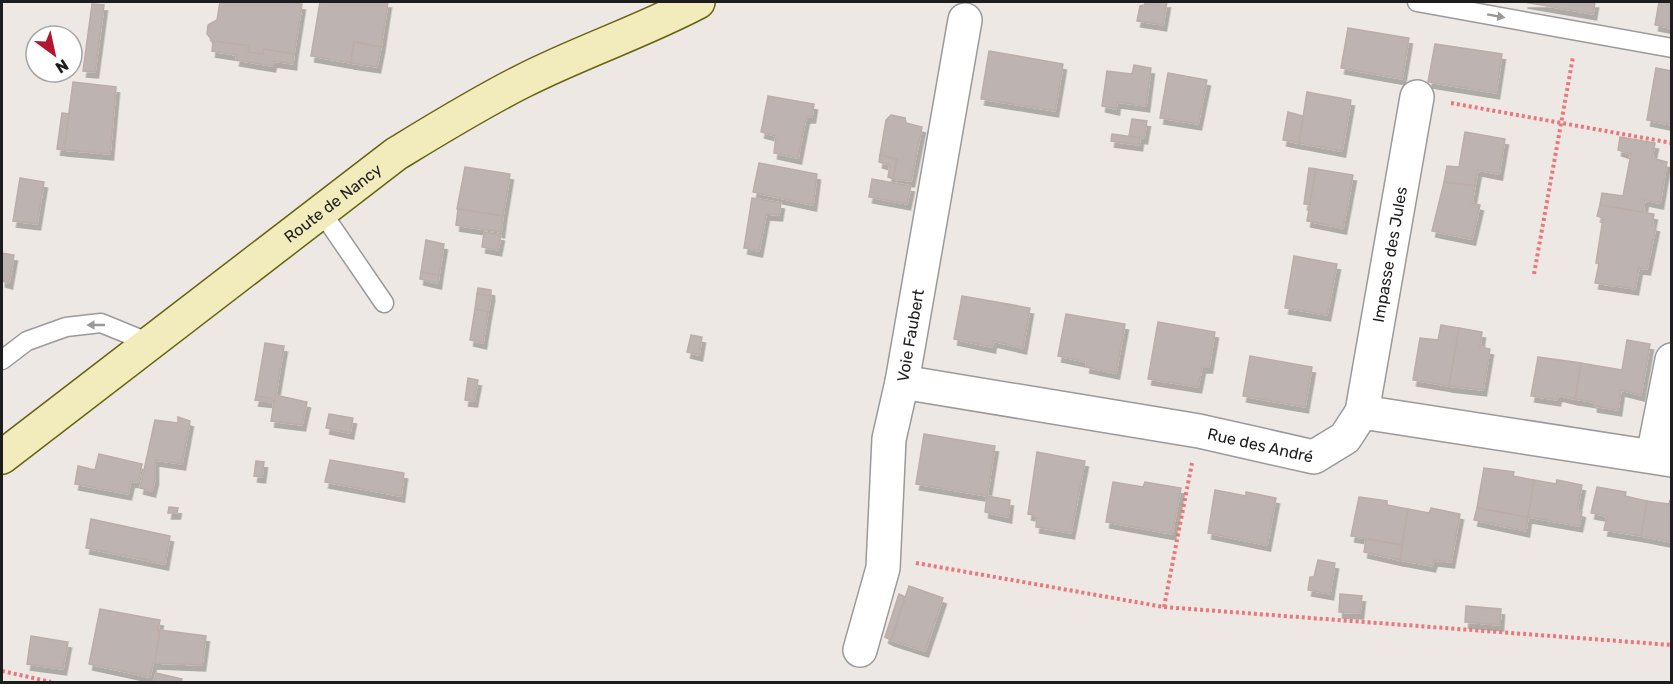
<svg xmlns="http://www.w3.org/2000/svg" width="1673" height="684" font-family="Rubik,sans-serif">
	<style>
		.building { fill: #bdb3b1; stroke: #bdada7; stroke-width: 1.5; filter: url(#shadow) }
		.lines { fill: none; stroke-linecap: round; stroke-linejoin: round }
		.lane-casing { stroke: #9a9a9a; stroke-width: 21 }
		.street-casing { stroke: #9a9a9a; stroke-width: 36 }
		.secondary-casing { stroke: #676210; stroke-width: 36 }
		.path { stroke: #ea777e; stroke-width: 4; stroke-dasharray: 3 3; stroke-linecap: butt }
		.lane { stroke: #fff; stroke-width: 18 }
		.street { stroke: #fff; stroke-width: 33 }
		.secondary { stroke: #f2ecbc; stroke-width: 33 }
		.oneway { fill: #999 }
		.labels { text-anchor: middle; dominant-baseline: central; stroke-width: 5; stroke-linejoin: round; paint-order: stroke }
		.street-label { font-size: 16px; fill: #1d1d1d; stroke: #fff }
	</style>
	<defs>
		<filter id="shadow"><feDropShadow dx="3.5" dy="6" stdDeviation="0" flood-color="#0004"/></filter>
	</defs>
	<rect width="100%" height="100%" fill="#ede8e3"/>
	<g class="building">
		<polygon points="220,2 290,2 302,4 294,54 264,49 263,54 248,52 249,46 213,41 207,34 208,25 217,20"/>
		<polygon points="320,2 388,2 381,47 354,42 351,63 311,56"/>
		<polygon points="1145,2 1167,2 1163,25 1137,21 1140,6 1145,5"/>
		<polygon points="1524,2 1595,2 1593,14"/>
		<polygon points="1659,2 1672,2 1672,28 1655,25"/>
		<polygon points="92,4 104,5 95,72 83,71"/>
		<polygon points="1348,28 1409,38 1402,79 1341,68"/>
		<polygon points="213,41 249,46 248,52 263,54 264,49 294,54 293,64 273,61 272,66 236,60 237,55 212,51"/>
		<polygon points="354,42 381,47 377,67 351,63"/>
		<polygon points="1435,44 1502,54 1496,93 1428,82"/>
		<polygon points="989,51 1063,64 1055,111 981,99"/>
		<polygon points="1134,65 1151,68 1146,106 1117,102 1116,109 1102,106 1107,71 1132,74"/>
		<polygon points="1656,68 1672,71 1672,125 1647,120"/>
		<polygon points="1168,73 1207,80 1198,124 1160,118"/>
		<polygon points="73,82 116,87 110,154 64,150"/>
		<polygon points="1307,92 1351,100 1342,151 1299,143"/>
		<polygon points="768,96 814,104 812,117 806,117 798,158 774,153 776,136 761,132"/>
		<polygon points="1288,112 1303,116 1299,143 1283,140"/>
		<polygon points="62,113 69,114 64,150 57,149"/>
		<polygon points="891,115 905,118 906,123 922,127 911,181 893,179 897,159 880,155 886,120"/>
		<polygon points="1132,119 1147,121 1144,138 1129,136"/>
		<polygon points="1465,132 1505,139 1499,174 1478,170 1475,186 1444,182 1447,166 1459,167"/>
		<polygon points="1112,134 1140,138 1139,145 1111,141"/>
		<polygon points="1620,137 1655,143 1652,158 1667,162 1660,203 1645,200 1643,212 1600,205 1602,193 1623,196 1631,154 1618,150"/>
		<polygon points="880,155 897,159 893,179 888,177 890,165 879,162"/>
		<polygon points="759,163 817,174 813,205 753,192"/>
		<polygon points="465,167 510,174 503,216 457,209"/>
		<polygon points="1309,168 1316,169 1310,205 1304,204"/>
		<polygon points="1316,169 1353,175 1343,228 1307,221"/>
		<polygon points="20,178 44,182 37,224 13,221"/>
		<polygon points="872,179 911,186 907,204 869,197"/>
		<polygon points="1444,182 1475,186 1472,203 1480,205 1472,239 1432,231"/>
		<polygon points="752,198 781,203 779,215 766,214 759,251 744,248"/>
		<polygon points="1600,205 1654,214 1652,225 1656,226 1647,269 1639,268 1635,289 1595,283 1599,264 1596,263 1603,218 1597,216"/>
		<polygon points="458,209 503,216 501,232 456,225"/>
		<polygon points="484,232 501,235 498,250 482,247"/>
		<polygon points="426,240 444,244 439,275 421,272"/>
		<polygon points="2,253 14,255 9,283 2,281"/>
		<polygon points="1294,256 1337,264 1327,315 1285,308"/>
		<polygon points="421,272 439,275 438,283 420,279"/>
		<polygon points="478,288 491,290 491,296 477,294"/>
		<polygon points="477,294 491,296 488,312 475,309"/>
		<polygon points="962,296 1030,308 1023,348 993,341 992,347 954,339"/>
		<polygon points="475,309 488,312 483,343 470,340"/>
		<polygon points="1066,314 1125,324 1116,373 1086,367 1087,362 1058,356"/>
		<polygon points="1158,322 1215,332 1209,367 1202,367 1198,387 1148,379"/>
		<polygon points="1441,325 1459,328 1449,386 1413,380 1420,338 1438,340"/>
		<polygon points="1459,328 1482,332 1480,347 1490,349 1483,390 1449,386"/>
		<polygon points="691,335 702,337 699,355 687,352"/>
		<polygon points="1627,340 1650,344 1641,395 1621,390 1618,410 1594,406 1594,402 1575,399 1581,363 1622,370"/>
		<polygon points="265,343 284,346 275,399 256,396"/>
		<polygon points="1250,356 1312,367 1305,407 1243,396"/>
		<polygon points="1538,357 1581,363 1575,399 1558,395 1557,400 1531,396"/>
		<polygon points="468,378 478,380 474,401 465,400"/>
		<polygon points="275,395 307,402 302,425 271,421"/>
		<polygon points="256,396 275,399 274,402 255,400"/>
		<polygon points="329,414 353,418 350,433 326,428"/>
		<polygon points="178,417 190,421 182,464 155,460 155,479 152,491 140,488 155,420 178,423"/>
		<polygon points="924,434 995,446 987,496 916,484"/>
		<polygon points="1037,452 1085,461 1071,533 1036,527 1037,516 1028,514"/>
		<polygon points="99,454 142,464 138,482 131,481 128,494 75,484 78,466 95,470"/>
		<polygon points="330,460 404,473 401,496 325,482"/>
		<polygon points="256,461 264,462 262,477 254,476"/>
		<polygon points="1484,468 1514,472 1513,476 1534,480 1528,517 1477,508"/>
		<polygon points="1534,480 1556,484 1557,480 1582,485 1577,510 1582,512 1579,526 1528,517"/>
		<polygon points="1113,482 1143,487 1145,482 1181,488 1172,534 1106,522"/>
		<polygon points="1597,487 1626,492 1625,496 1647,501 1641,536 1604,530 1607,516 1591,513"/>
		<polygon points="1215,490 1246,496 1246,492 1276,498 1267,545 1208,533"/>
		<polygon points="987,496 1010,500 1008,517 985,512"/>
		<polygon points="1359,497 1387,501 1387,505 1408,509 1402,545 1351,536"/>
		<polygon points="1670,500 1672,542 1641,536 1647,501 1669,504"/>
		<polygon points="169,507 178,508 177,513 168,513"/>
		<polygon points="1431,508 1460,514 1451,562 1434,560 1432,566 1400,560 1408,509 1429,513"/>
		<polygon points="1477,508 1528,517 1526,531 1474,520"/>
		<polygon points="91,519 170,536 165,564 86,548"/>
		<polygon points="1366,539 1402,545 1400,560 1364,552"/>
		<polygon points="1318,560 1335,563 1330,594 1308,590 1310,577 1314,577"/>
		<polygon points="909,586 943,598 925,651 891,640"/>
		<polygon points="899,594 905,597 891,640 885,637"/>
		<polygon points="1340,594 1362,596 1360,613 1339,612"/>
		<polygon points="1466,606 1501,609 1500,625 1465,622"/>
		<polygon points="100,609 160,620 158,630 160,630 155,663 153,663 150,677 89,664"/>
		<polygon points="160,630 206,636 202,665 155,663"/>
		<polygon points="31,636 68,642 63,669 27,664"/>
		<polygon points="156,673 182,679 181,682 154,682"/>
	</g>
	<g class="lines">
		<g class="lane-casing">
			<g id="lane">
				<polyline points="1417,2 1672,48"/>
				<polyline points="321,211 384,303"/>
				<polyline points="2,360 27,341 66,327 101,323 150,343"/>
			</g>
		</g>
		<g class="street-casing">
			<g id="street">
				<path id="s1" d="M902,382l297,49 115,26 31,-19 17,-26 310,48"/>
				<path id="s2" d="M1362,412l55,-315"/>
				<polyline points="1653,456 1672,360"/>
				<path id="s3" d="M860,650l23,-82 6,-129 13,-57 63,-362"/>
			</g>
		</g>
		<g class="secondary-casing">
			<g id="secondary">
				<path id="s4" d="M2,457l394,-303c41,-25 83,-51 127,-73 57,-29 118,-49 175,-79"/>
			</g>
		</g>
		<g class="path">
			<polyline points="1451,103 1672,143"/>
			<polyline points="1534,274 1573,57"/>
			<polyline points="916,563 1164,607 1672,645"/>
			<polyline points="1164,607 1192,463"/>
			<polyline points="2,671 51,682"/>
		</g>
		<use href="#lane" class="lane"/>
		<use href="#street" class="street"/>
		<use href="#secondary" class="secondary"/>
	</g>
	<defs><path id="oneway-solid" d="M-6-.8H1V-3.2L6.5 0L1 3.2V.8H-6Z" transform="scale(1.5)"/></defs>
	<g class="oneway">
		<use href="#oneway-solid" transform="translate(1496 16) rotate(10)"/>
		<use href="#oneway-solid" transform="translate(96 325) rotate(180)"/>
	</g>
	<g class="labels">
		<g class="street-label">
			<text stroke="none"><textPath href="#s4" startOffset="417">Route de Nancy</textPath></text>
			<text stroke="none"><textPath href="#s2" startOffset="160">Impasse des Jules</textPath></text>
			<text stroke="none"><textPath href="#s3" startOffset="320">Voie Faubert</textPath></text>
			<text stroke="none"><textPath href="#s1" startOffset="364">Rue des André</textPath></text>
		</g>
	</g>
	<rect width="1673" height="684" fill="none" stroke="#1d1d1d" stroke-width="6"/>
	<g transform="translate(54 54) rotate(147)"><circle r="28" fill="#ffffff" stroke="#a5a5a5" stroke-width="1.5"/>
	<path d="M0-4.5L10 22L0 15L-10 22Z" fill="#b4152f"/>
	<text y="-9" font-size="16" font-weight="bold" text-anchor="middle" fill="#1d1d1d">N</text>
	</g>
</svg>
